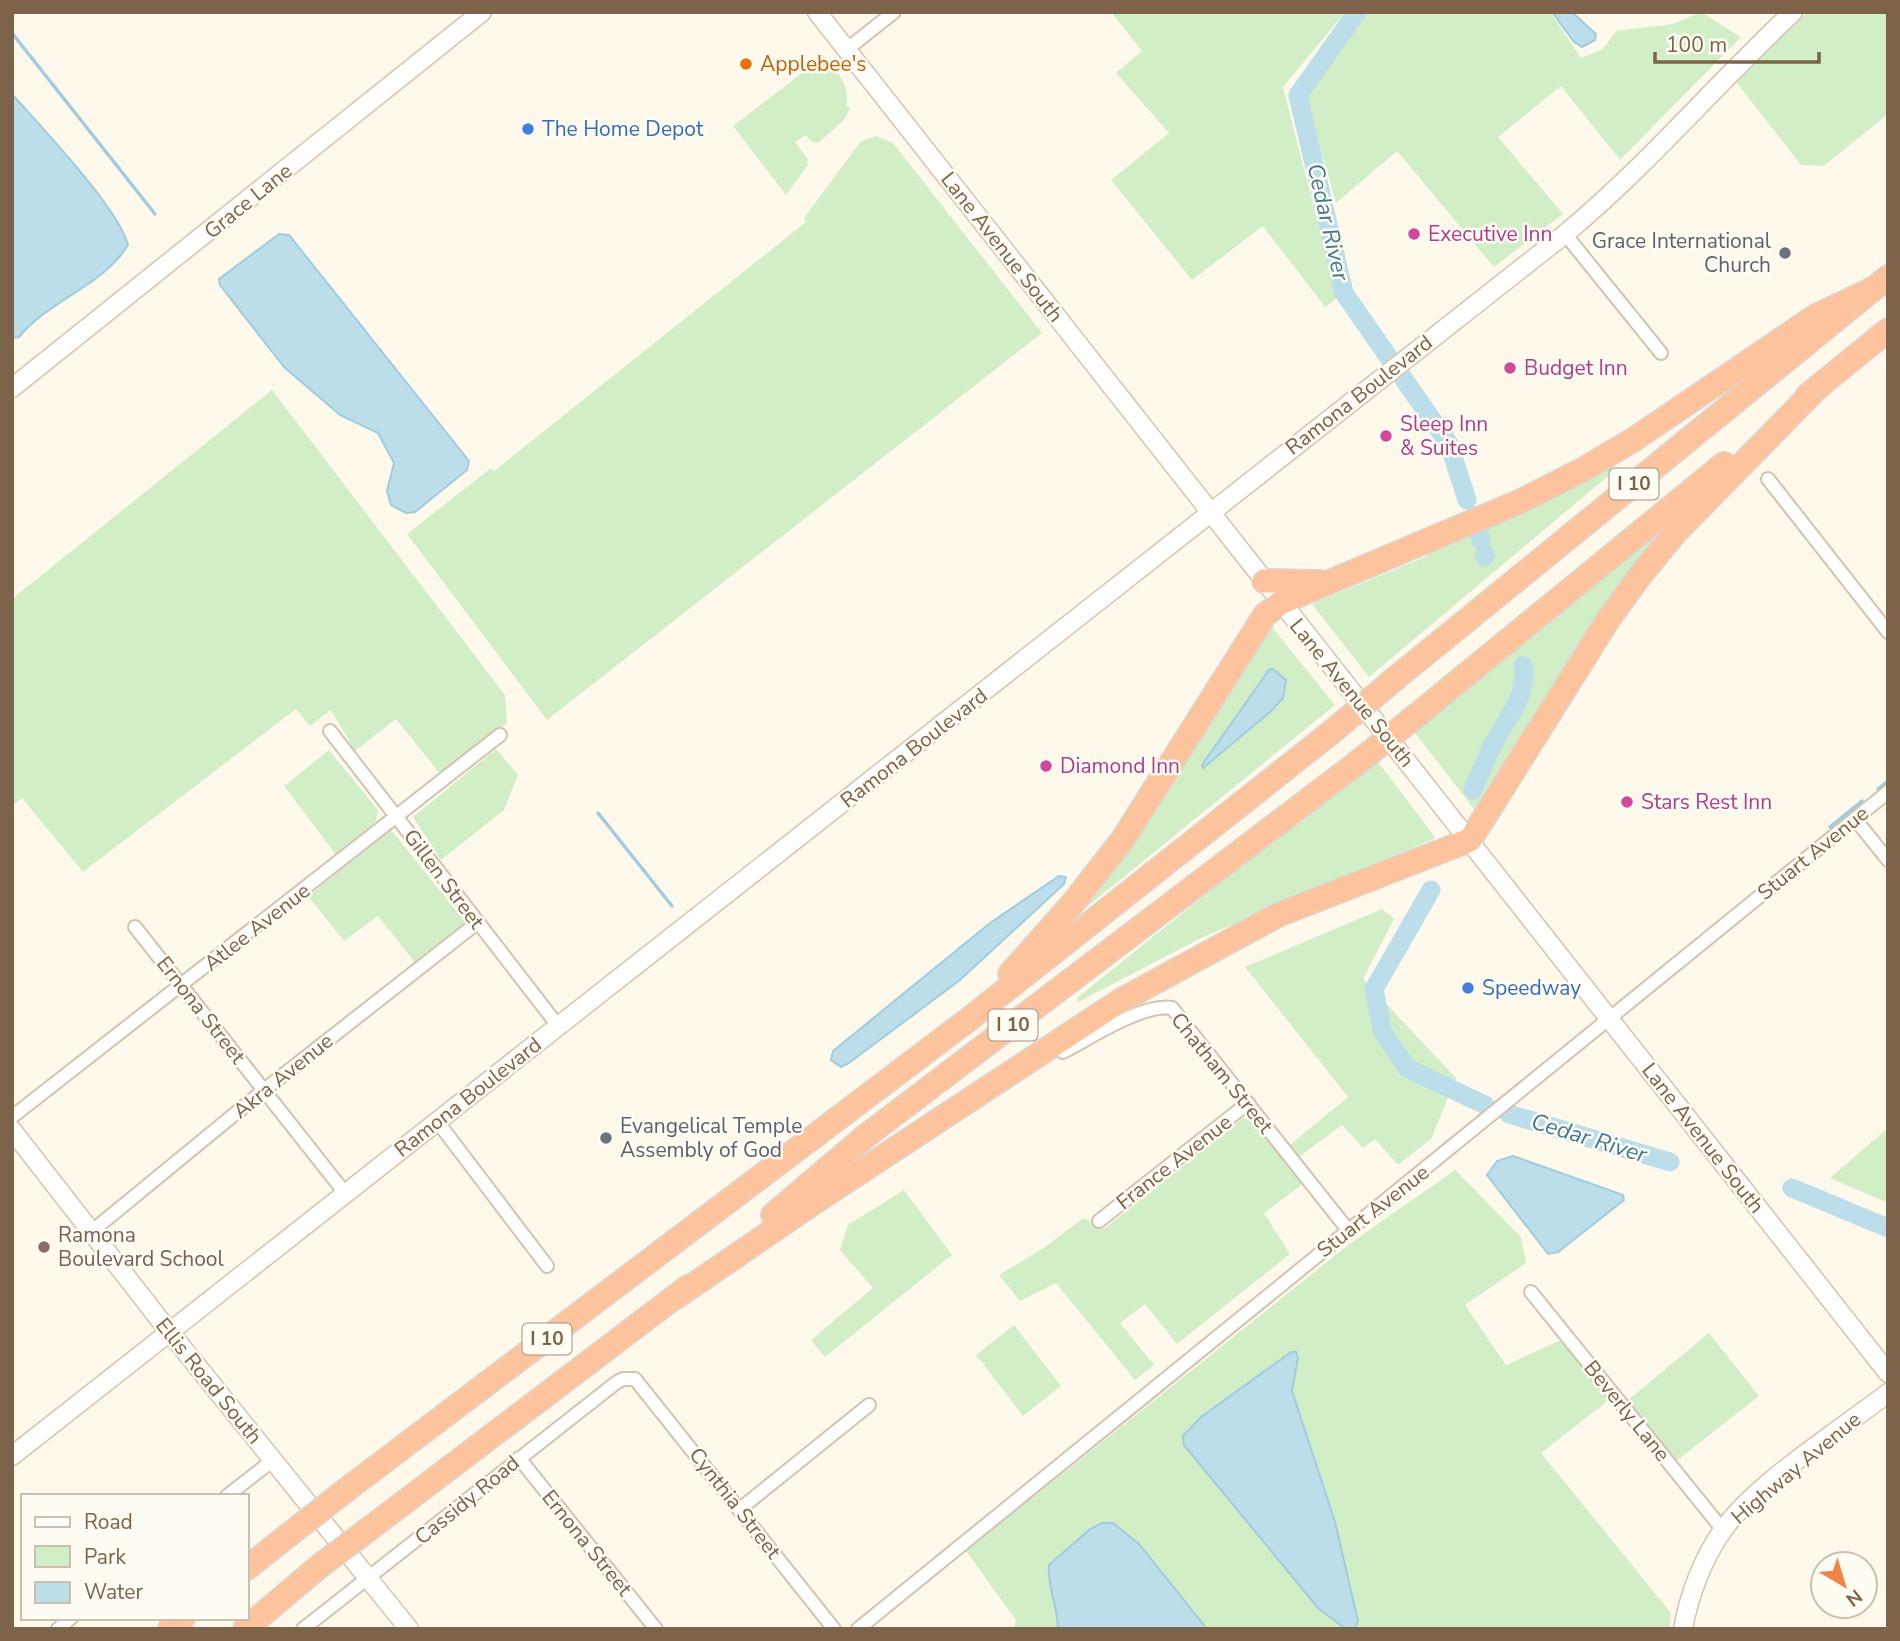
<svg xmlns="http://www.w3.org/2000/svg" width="1900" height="1641" font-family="'Nunito Sans',sans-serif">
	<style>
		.green { fill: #d1eec6; fill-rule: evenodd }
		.water { fill: #bcdeeb; stroke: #a1ccde; stroke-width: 2 }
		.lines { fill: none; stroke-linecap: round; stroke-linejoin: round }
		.stream { stroke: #a1ccde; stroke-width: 3.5 }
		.river { stroke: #bcdeeb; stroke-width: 19 }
		.street-casing { stroke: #d3c3ae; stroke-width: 16 }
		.secondary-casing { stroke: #d6c4ab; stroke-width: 21 }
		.highway-casing { stroke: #ddd6d0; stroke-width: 26 }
		.street { stroke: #fff; stroke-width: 12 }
		.secondary { stroke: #fff; stroke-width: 18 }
		.highway { stroke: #fdc39d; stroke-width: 23 }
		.highway-bridge-casing { stroke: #ddd6d0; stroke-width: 26; stroke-linecap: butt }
		.highway-bridge { stroke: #fdc39d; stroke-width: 23 }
		.food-dot { fill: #e8710a; stroke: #fffcf3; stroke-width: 2.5 }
		.shop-dot { fill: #3f7fe0; stroke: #fffcf3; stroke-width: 2.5 }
		.hotel-dot { fill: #d1479c; stroke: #fffcf3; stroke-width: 2.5 }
		.worship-dot { fill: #6b7280; stroke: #fffcf3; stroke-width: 2.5 }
		.education-dot { fill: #8d6e63; stroke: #fffcf3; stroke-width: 2.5 }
		.labels { text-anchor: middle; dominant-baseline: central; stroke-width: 5; stroke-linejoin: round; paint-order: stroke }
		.shield { fill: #fffcf3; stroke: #a4917d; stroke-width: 2 }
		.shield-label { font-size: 19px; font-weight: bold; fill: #7d634a }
		.food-label { font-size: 21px; fill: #c56008; stroke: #fffcf3; text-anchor: start }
		.shop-label { font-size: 21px; fill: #366cbe; stroke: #fffcf3; text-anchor: start }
		.street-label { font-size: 21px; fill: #7d634a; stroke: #fffcf3 }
		.hotel-label { font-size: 21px; fill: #b23c85; stroke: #fffcf3; text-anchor: start }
		.worship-label { font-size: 21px; fill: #5b616d; stroke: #fffcf3; text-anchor: end }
		.education-label { font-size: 21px; fill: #785e54; stroke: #fffcf3; text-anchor: start }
		.water-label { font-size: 23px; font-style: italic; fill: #417a92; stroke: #fffcf3 }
	</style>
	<rect width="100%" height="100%" fill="#fef9eb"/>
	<g class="green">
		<polygon points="1111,12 1345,12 1283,87 1337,298 1325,307 1263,226 1192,280 1111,180 1169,133 1116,73 1142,51"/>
		<polygon points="1363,12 1550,12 1581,58 1603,49 1616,31 1673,24 1701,12 1741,37 1620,160 1561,86 1498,137 1563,214 1494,267 1397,151 1336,203 1306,98"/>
		<polygon points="1807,12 1888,12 1888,114 1824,166 1801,165 1733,78"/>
		<path d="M824,56c12,15 27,28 22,49l4,3 -6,12 -26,23 -6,-1 -6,-7 -11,7 12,16 1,7 -22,30 -53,-69z"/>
		<polygon points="876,136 893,143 1042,333 547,720 407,534 491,468 494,471 806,222 804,218 861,141"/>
		<polygon points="272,390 505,695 507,723 441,775 396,719 355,751 331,710 310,726 296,709 83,872 22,798 12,806 12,599"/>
		<polygon points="1607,466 1614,471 1369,677 1312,604 1425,557 1459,532"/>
		<polygon points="1683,515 1479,806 1474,809 1412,729"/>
		<path d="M1272,627l63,78 -274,223 208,-300zM1269,670l-36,72 -30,25 -1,-2z"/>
		<polygon points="496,749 518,775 504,810 441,860 413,817"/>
		<polygon points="329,750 378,810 376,821 337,856 284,786"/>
		<polygon points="1375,758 1435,837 1434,839 1201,938 1078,1002 1077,998"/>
		<polygon points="391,830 466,923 464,928 417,965 378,916 344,941 308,896"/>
		<polygon points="1382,909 1394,919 1363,979 1456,1078 1431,1139 1398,1165 1375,1139 1363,1148 1342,1125 1299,1157 1290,1145 1348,1097 1245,967"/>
		<polygon points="1243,1118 1252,1119 1304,1183 1264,1213 1290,1254 1177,1344 1145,1304 1120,1323 1154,1365 1135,1380 1056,1283 1020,1301 999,1275 1045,1247 1083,1218 1104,1229"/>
		<polygon points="1888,1128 1888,1203 1830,1178"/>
		<polygon points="1455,1170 1521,1237 1526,1263 1465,1305 1506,1365 1561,1340 1609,1400 1541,1453 1671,1613 1670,1629 1355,1629 1358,1621 1335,1522 1292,1391 1298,1358 1296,1352 1292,1352 1201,1417 1184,1445 1318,1608 1346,1629 1207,1629 1139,1544 1113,1523 1102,1523 1048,1576 1058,1609 1058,1629 1014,1629 1016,1620 966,1551 1348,1245"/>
		<polygon points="904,1190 952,1255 825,1357 811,1340 873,1288 840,1250 848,1225"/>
		<polygon points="1014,1325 1061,1386 1023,1416 976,1355"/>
		<polygon points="1709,1333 1759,1396 1675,1462 1627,1401"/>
	</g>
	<g class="water">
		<polygon points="1552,12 1572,12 1596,34 1595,40 1582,47 1574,42"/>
		<path d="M12,94c29,33 106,113 116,151 -25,41 -79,55 -109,92l-7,1z"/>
		<polygon points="279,234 289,235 469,461 467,470 415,512 406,513 391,505 387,491 394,463 378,433 340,415 284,367 220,285 219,279"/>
		<polygon points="1273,669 1286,680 1283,698 1270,712 1203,768 1202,765 1269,670"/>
		<polygon points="1059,876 1066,877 1064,884 960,980 849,1063 841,1067 831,1060 833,1051 990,923"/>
		<polygon points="1513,1156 1623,1195 1624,1200 1558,1252 1548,1254 1487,1175 1497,1161"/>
		<polygon points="1291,1352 1296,1352 1298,1358 1292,1391 1335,1522 1358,1621 1355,1629 1346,1629 1318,1608 1184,1445 1183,1436 1201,1417"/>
		<path d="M1102,1523h11l26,21 68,85h-149c0,-22 -11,-43 -9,-64l41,-36z"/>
	</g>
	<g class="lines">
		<g class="stream">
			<polyline points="12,33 155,214"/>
			<polyline points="1878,789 1888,781"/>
			<polyline points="598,813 672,906"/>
			<polyline points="1830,827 1862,801"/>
		</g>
		<g class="river">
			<polyline points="1357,12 1298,95 1344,293 1449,444 1467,500"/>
			<polyline points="1480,536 1481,540"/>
			<polyline points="1485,554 1485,557"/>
			<path d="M1473,790c6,-13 11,-27 17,-40 14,-29 38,-51 33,-84"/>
			<polyline points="1431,890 1374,989 1382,1031 1407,1068 1485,1105"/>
			<polyline points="1509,1114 1670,1162"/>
			<polyline points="1792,1188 1888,1228"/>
		</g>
		<g class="street-casing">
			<g id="street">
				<polyline points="846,50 894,12"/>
				<polyline points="1565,234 1661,353"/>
				<polyline points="1768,479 1888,632"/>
				<polyline points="330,731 559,1027"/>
				<polyline points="1855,819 1888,860"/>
				<polyline points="135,927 345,1193"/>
				<path d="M1063,1052c27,-14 80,-49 109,-44l176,222"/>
				<polyline points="12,1117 500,735"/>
				<polyline points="437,1121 547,1266"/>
				<polyline points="1099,1221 1248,1103"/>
				<polyline points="91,1232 264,1090 477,923"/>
				<polyline points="1531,1292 1723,1530"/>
				<polyline points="519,1458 656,1629"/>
				<polyline points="227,1496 273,1460"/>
				<polyline points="740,1509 869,1405"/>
				<polyline points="58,1629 71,1618"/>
				<polyline points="303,1629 617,1382 623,1379 635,1379 834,1629"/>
				<polyline points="858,1629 1888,792"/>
			</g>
		</g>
		<g class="secondary-casing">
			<g id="secondary">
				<polyline points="817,12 1888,1373"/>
				<polyline points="12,388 482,12"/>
				<polyline points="12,1130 160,1320 409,1629"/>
				<path d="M12,1456l1553,-1222c82,-68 150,-149 228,-222"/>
				<path d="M1683,1629c6,-34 20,-71 40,-99 32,-46 118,-101 165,-137"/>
			</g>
		</g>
		<g class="highway-casing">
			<g id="highway">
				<polyline points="1807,396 1888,330"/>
				<polyline points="1264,581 1319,582"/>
				<polyline points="1396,678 1888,277"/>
				<polyline points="1417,715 1724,464"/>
				<polyline points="1010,974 1073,903 1123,839 1265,615 1280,603 1521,501 1584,469 1633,440 1816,316 1873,289"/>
				<polyline points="773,1215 866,1136 1357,763"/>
				<polyline points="676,1297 816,1201 1120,1001 1278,915 1470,840 1608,620 1639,577 1675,533 1818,387"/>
				<polyline points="354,1484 968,1020 1333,731"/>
				<polyline points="373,1526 688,1287"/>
				<polyline points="247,1568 286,1537"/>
				<polyline points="170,1629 183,1618"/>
				<polyline points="245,1629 321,1565"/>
			</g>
		</g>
		<use href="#street" class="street"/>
		<use href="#secondary" class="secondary"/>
		<use href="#highway" class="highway"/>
		<g class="highway-bridge-casing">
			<g id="highway-bridge">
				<polyline points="1333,731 1396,678"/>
				<polyline points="1357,763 1417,715"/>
				<polyline points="286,1537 354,1484"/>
				<polyline points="321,1565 373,1526"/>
			</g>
		</g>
		<use href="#highway-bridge" class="highway-bridge"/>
	</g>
	<circle class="food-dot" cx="746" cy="64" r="7"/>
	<g class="shop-dot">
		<circle cx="528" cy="129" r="7"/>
		<circle cx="1468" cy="988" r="7"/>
	</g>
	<g class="hotel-dot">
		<circle cx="1414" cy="234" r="7"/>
		<circle cx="1510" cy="368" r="7"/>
		<circle cx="1386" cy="436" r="7"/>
		<circle cx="1046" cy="766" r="7"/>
		<circle cx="1627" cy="802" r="7"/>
	</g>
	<g class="worship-dot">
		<circle cx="1785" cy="253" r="7"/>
		<circle cx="606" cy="1138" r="7"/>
	</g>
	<circle class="education-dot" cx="44" cy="1247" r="7"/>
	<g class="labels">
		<g class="shield">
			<rect x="1609.5" y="468.5" width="49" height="31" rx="5"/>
			<rect x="988.5" y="1009.5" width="49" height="31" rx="5"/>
			<rect x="522.5" y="1323.5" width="49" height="31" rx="5"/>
		</g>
		<g class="shield-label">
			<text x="1634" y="484">I 10</text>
			<text x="1013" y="1025">I 10</text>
			<text x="547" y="1339">I 10</text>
		</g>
		<g class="food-label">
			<text x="760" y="64">Applebee's</text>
		</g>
		<g class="shop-label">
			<text x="542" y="129">The Home Depot</text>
			<text x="1482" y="988">Speedway</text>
		</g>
		<g class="street-label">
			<text transform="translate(248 201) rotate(-39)">Grace Lane</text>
			<text transform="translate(1002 247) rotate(52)">Lane Avenue South</text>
			<text transform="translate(1359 395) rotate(-38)">Ramona Boulevard</text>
			<text transform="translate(1352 693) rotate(51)">Lane Avenue South</text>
			<text transform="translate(914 748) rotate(-38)">Ramona Boulevard</text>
			<text transform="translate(1813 853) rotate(-39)">Stuart Avenue</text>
			<text transform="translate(444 879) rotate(53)">Gillen Street</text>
			<text transform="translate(257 927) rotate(-38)">Atlee Avenue</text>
			<text transform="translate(201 1010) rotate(52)">Ernona Street</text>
			<text transform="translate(1222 1073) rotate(51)">Chatham Street</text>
			<text transform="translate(283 1076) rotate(-39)">Akra Avenue</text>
			<text transform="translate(468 1097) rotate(-38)">Ramona Boulevard</text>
			<text transform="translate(1703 1138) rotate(52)">Lane Avenue South</text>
			<text transform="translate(1174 1162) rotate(-38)">France Avenue</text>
			<text transform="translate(1373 1211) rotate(-38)">Stuart Avenue</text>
			<text transform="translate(209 1381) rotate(51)">Ellis Road South</text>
			<text transform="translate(1627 1411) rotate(51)">Beverly Lane</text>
			<text transform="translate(1796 1468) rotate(-40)">Highway Avenue</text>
			<text transform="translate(467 1500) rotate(-39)">Cassidy Road</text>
			<text transform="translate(735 1503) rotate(52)">Cynthia Street</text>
			<text transform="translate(587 1543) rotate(51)">Ernona Street</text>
		</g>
		<g class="hotel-label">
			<text x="1428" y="234">Executive Inn</text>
			<text x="1524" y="368">Budget Inn</text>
			<text x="1400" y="424">Sleep Inn<tspan x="1400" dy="24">&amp; Suites</tspan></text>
			<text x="1060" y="766">Diamond Inn</text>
			<text x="1641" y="802">Stars Rest Inn</text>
		</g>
		<g class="worship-label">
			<text x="1771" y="241">Grace International<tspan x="1771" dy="24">Church</tspan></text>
			<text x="620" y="1126" text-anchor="start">Evangelical Temple<tspan x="620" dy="24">Assembly of God</tspan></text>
		</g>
		<g class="education-label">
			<text x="58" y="1235">Ramona<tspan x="58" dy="24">Boulevard School</tspan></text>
		</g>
		<g class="water-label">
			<text transform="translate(1328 222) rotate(77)">Cedar River</text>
			<text transform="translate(1589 1138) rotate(17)">Cedar River</text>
		</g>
	</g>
	<rect width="1900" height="1641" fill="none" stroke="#7d634a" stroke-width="28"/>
	<rect x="21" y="1494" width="228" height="126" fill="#fffcf3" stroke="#cbbfaf" stroke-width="2"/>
	<rect x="35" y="1517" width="35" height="10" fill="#ffffff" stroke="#cbbfaf" stroke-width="2"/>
	<text x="84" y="1529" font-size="21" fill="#7d634a">Road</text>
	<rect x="35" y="1546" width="35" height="21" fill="#d1eec6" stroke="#cbbfaf" stroke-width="2"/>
	<text x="84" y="1564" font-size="21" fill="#7d634a">Park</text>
	<rect x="35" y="1582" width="35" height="21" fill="#bcdeeb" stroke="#cbbfaf" stroke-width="2"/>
	<text x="84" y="1599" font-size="21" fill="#7d634a">Water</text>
	<g transform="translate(1844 1585) rotate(142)"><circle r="33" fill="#fffcf3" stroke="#cbbfaf" stroke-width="2"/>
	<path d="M0-5L12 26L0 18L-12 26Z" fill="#f18446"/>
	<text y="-10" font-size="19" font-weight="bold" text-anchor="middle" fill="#7d634a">N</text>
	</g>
	<path d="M1655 52v10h164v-10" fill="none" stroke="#7d634a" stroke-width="3.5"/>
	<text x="1666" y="52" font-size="21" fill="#7d634a" stroke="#fffcf3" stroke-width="5" paint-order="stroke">100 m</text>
</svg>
